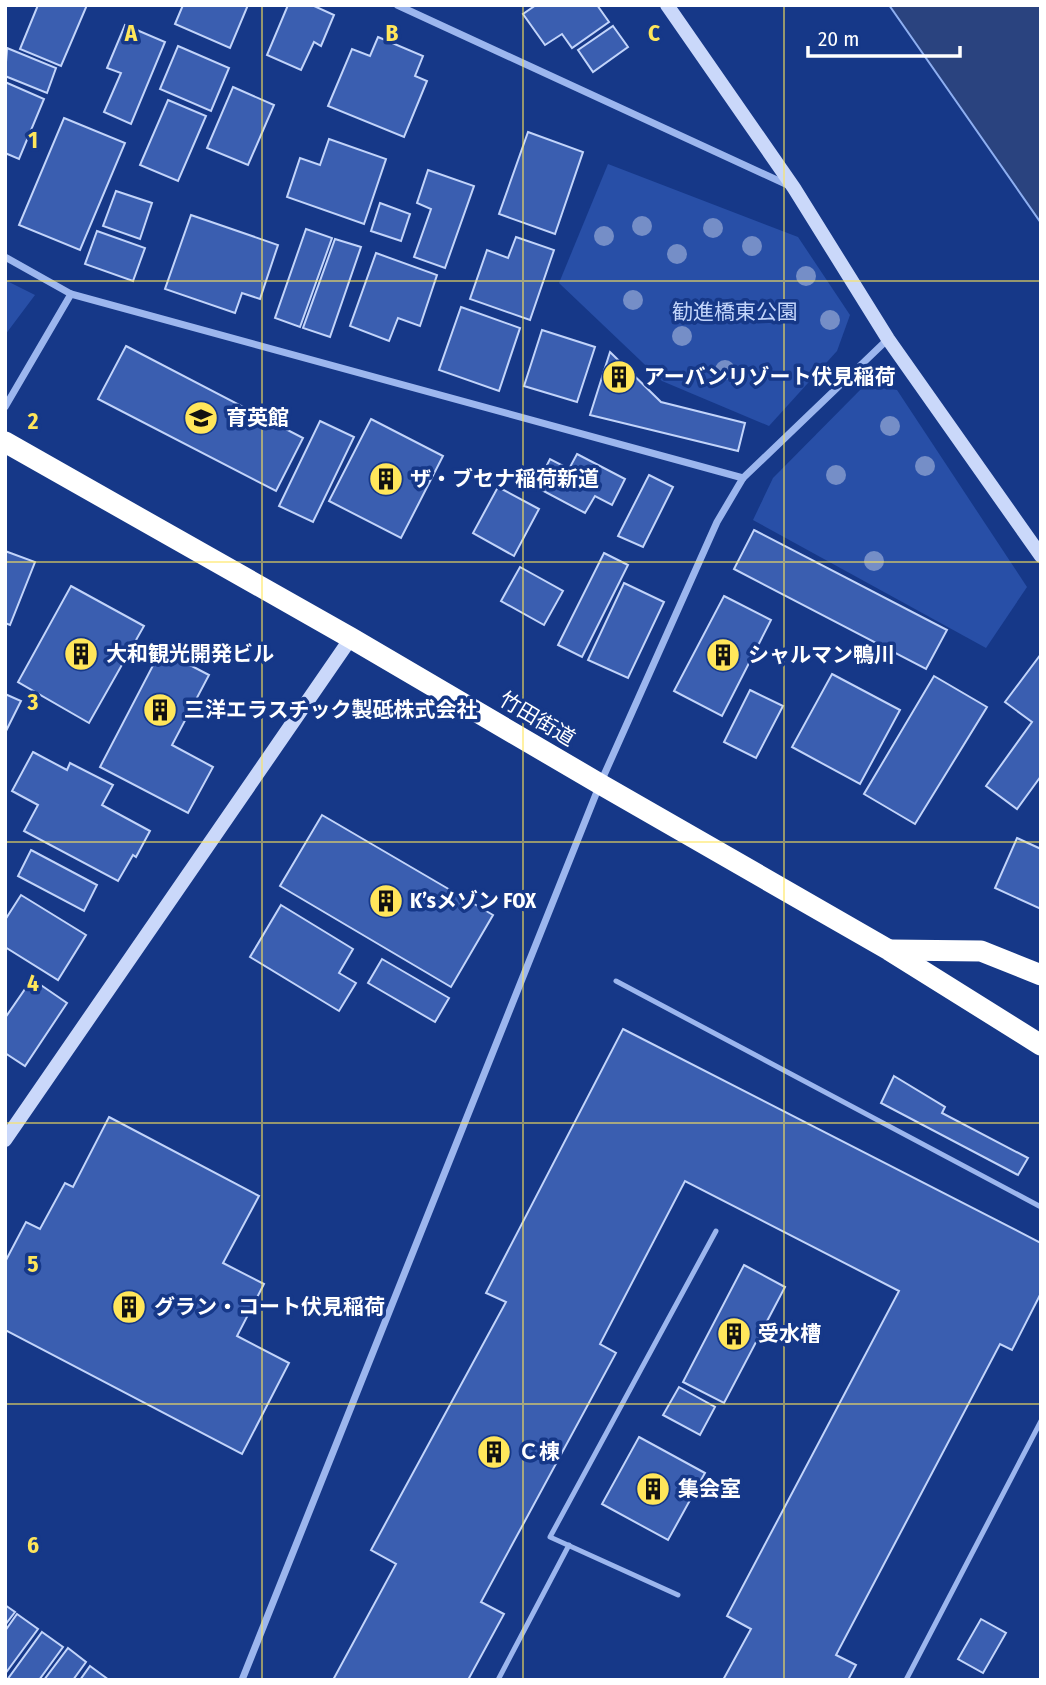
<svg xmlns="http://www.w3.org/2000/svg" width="1046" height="1685" font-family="'Fira Sans Condensed','Noto Sans JP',sans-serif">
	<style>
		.green { fill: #284fa7 }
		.water { fill: #2a437f; stroke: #8eaff1; stroke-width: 2 }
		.building { fill: #3a5eb0; stroke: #c2d4fa; stroke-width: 2 }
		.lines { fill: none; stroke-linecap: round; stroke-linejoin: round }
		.lane { stroke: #9cb6ee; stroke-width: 5 }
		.street { stroke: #9cb6ee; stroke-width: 7 }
		.secondary { stroke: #cad8fa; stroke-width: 14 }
		.highway { stroke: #fff; stroke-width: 21 }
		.tree { fill: #758ec7 }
		.grid { fill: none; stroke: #ffe65a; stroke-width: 2; stroke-opacity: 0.55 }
		.labels { text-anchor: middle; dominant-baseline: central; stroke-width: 7; stroke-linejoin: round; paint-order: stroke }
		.park-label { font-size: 21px; fill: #c2d4fa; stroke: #163888 }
		.poi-label { font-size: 21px; font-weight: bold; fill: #fff; stroke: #163888; text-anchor: start }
		.street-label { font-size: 21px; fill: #fff; stroke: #163888 }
		.grid-label { font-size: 23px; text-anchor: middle; font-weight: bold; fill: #ffe65a; stroke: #163888; stroke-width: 7; stroke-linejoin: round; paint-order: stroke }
	</style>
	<rect width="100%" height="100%" fill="#163888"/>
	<g class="green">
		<polygon points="608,164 798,237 850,315 837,351 769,426 662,381 559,283"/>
		<polygon points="5,280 35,295 5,335"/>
		<polygon points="864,386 897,390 1027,587 986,648 753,520 773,478"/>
	</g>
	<polygon class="water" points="889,5 1041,5 1041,223"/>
	<g class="building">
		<polygon points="38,5 87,5 61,66 20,49"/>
		<polygon points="183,5 248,5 230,48 175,24"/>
		<polygon points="288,5 312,5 334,15 321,46 314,42 301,70 267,55"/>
		<polygon points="536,5 597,5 609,22 572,48 562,34 545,45 523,14"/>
		<polygon points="125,25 165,42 131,124 104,112 121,73 107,68"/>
		<polygon points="613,26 628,47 593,72 578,50"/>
		<polygon points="378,37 423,56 415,76 427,81 404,137 328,106 352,49 370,56"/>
		<polygon points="178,46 229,68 211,111 160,89"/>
		<polygon points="7,48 56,68 47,93 5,76"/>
		<polygon points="5,82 44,99 19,159 5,153"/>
		<polygon points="233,87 274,105 248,165 207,148"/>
		<polygon points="168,100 206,116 178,181 140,165"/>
		<polygon points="64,118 125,143 80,250 19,225"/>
		<polygon points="528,132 583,152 555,234 499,214"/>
		<polygon points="329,139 386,159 364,224 287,197 300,158 320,165"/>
		<polygon points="428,170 474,186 445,268 414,257 431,209 417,203"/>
		<polygon points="116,191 152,203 140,239 103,226"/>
		<polygon points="380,203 410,214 401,241 371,231"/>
		<polygon points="191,215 278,245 260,299 242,293 235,313 165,289"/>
		<polygon points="306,229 332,238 300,327 275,318"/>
		<polygon points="97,231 145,248 133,281 85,264"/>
		<polygon points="516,237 554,250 530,320 470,299 487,250 508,258"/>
		<polygon points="335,239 361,247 330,337 303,328"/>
		<polygon points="376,253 437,275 420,326 398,318 389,341 350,326"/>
		<polygon points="461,307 520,328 499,391 439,370"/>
		<polygon points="542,330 595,347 577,402 524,386"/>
		<polygon points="126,346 303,438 276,491 98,399"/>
		<polygon points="610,352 661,402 745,423 738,451 590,415"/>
		<polygon points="371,419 443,456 401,538 329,501"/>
		<polygon points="320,421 354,437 313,522 279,506"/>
		<polygon points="577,454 625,479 612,505 595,496 585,513 536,487 550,459 569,469"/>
		<polygon points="649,475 673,487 643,547 618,536"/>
		<polygon points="498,487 539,509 514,556 473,533"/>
		<polygon points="754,530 947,630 926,669 734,569"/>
		<polygon points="5,551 35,562 10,625 5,623"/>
		<polygon points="604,553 628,565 582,657 558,645"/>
		<polygon points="520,567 563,591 544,625 501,601"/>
		<polygon points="624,583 664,602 628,678 588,660"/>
		<polygon points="71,586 144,626 89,723 18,682"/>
		<polygon points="724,596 771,620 722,716 674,691"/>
		<polygon points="161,650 209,675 172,745 213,767 188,813 100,767"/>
		<polygon points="1041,654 1041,776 1017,809 986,786 1032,722 1005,702"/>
		<polygon points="832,674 900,710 860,784 792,747"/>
		<polygon points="934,676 987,707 915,824 864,794"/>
		<polygon points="750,690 783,706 756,758 724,742"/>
		<polygon points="5,694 21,701 5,733"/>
		<polygon points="33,752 67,770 70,763 113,785 102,805 150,831 136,857 133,855 118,881 24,831 38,805 12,791"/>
		<polygon points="322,815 493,915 451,987 280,886"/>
		<polygon points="1017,838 1041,849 1041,909 995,888"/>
		<polygon points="31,850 97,885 84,911 18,876"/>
		<polygon points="21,895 86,935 58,980 5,947 5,920"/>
		<polygon points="281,905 353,949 339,973 356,983 339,1011 250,957"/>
		<polygon points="382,959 449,998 435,1022 368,983"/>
		<polygon points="32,979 67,1003 25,1066 5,1053 5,1018"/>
		<polygon points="623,1029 1041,1243 1041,1293 1012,1350 1000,1344 836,1655 856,1665 848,1680 723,1680 751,1629 727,1616 899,1291 685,1181 600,1344 616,1353 481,1602 504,1614 468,1680 333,1680 396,1564 371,1550 506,1302 486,1293"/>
		<polygon points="894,1076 945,1107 942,1113 1028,1158 1018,1175 881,1103"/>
		<polygon points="109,1117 259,1196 223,1263 264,1284 237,1336 289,1363 242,1454 5,1330 5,1262 26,1222 40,1229 65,1183 73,1187"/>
		<polygon points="744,1265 785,1287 724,1403 683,1382"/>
		<polygon points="679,1387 715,1407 700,1435 663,1415"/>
		<polygon points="639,1437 705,1473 668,1540 602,1504"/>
		<polygon points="5,1605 15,1612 5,1625"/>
		<polygon points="17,1614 38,1629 5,1674 5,1631"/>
		<polygon points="981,1619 1006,1633 983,1673 958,1659"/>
		<polygon points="42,1632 63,1647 39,1680 7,1680"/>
		<polygon points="68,1648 86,1662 73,1680 44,1680"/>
		<polygon points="90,1666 109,1680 80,1680"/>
	</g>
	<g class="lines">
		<g class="lane">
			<polyline points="616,981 1041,1207"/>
			<polyline points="678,1595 550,1537 716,1231"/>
			<polyline points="498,1680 569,1545"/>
			<polyline points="906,1680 1041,1421"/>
		</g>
		<g class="street">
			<polyline points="397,5 790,186"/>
			<polyline points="5,257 71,294 743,478"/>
			<polyline points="5,407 71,294"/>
			<polyline points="242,1680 600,784 717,522 743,478 888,339"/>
		</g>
		<g class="secondary">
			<polyline points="667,5 794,188 888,339 1041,556"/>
			<polyline points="5,1140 351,638"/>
		</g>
		<g class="highway">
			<polyline points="5,442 351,638 600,784 889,950 1041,1045"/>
			<polyline points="891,950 981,951 1041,975"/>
		</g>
	</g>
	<g class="tree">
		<circle cx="642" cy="226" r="10"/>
		<circle cx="713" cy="228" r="10"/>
		<circle cx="604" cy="236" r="10"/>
		<circle cx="752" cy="246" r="10"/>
		<circle cx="677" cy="254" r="10"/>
		<circle cx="806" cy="276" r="10"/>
		<circle cx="633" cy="300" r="10"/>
		<circle cx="830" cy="320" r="10"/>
		<circle cx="682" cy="336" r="10"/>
		<circle cx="725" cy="370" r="10"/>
		<circle cx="890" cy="426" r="10"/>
		<circle cx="925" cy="466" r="10"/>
		<circle cx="836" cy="475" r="10"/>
		<circle cx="874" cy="561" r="10"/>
	</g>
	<path class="grid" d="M262,5v1675M523,5v1675M784,5v1675M5,281h1036M5,562h1036M5,842h1036M5,1123h1036M5,1404h1036"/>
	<defs>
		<g id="building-disc" transform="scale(1.75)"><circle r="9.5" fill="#ffe65a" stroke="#163888"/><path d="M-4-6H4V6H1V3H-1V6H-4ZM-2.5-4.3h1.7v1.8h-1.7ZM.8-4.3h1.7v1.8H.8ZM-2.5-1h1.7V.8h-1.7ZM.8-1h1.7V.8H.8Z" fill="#111"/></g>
		<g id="school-disc" transform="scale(1.75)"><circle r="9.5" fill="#ffe65a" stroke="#163888"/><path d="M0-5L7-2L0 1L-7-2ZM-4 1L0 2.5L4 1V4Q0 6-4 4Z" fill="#111"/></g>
	</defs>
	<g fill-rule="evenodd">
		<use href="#building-disc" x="619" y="377"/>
		<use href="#school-disc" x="201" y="418"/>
		<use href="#building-disc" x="386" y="479"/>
		<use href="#building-disc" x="81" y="654"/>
		<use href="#building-disc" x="723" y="655"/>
		<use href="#building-disc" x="160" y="710"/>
		<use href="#building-disc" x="386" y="901"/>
		<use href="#building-disc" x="129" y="1307"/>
		<use href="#building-disc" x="734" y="1334"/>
		<use href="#building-disc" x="494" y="1452"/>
		<use href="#building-disc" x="653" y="1489"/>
	</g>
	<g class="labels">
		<g class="park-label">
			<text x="735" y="312">勧進橋東公園</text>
		</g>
		<g class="poi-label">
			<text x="644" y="377">アーバンリゾート伏見稲荷</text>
			<text x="226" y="418">育英館</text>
			<text x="410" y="479">ザ・ブセナ稲荷新道</text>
			<text x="106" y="654">大和観光開発ビル</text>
			<text x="748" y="655">シャルマン鴨川</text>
			<text x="184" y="710">三洋エラスチック製砥株式会社</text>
			<text x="410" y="901">K’sメゾン FOX</text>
			<text x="154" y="1307">グラン・コート伏見稲荷</text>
			<text x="758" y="1334">受水槽</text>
			<text x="518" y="1452">Ｃ棟</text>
			<text x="678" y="1489">集会室</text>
		</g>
		<g class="street-label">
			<text transform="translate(537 719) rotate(31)">竹田街道</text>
		</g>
	</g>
	<g class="grid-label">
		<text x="131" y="41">A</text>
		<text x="392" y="41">B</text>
		<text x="654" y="41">C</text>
		<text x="33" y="148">1</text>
		<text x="33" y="429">2</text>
		<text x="33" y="710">3</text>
		<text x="33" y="991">4</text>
		<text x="33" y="1272">5</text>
		<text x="33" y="1553">6</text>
	</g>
	<rect width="1046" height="1685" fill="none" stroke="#ffffff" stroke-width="14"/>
	<path d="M808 46v10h152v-10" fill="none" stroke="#ffffff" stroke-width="3.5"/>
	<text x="818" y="46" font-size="21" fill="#ffffff" stroke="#163888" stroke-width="5" paint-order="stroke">20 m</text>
</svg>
